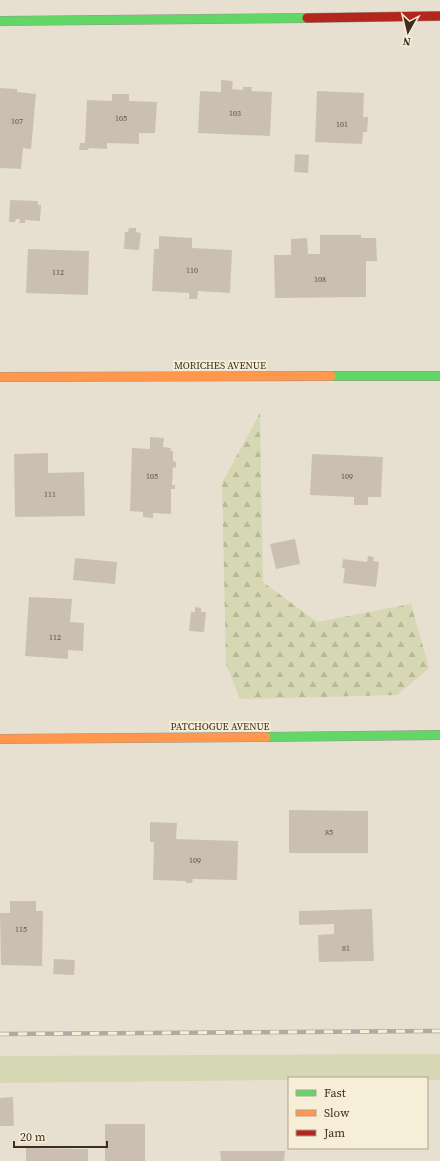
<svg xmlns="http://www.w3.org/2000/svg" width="440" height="1161" font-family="'Source Serif 4',serif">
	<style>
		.green { fill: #d6d7b3 }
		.forest { fill: url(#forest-firs) }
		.building { fill: #cbbfb2 }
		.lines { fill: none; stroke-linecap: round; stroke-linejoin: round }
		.fast-casing { stroke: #9c958a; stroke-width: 10 }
		.slow-casing { stroke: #9c958a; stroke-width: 10 }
		.jam-casing { stroke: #9c958a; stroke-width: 10 }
		.fast { stroke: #63d668; stroke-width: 9 }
		.slow { stroke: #ff974d; stroke-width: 9 }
		.jam { stroke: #b3261e; stroke-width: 9 }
		.rail-casing { stroke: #afaaa2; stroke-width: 4.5 }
		.rail { stroke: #f7eed8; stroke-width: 3; stroke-dasharray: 9; stroke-linecap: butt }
		.labels { text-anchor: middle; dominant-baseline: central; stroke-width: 3.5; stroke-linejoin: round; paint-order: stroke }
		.number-label { font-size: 8px; fill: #605244 }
		.street-label { font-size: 10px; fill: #3d2e20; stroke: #f7eed8 }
	</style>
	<defs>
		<pattern id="forest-firs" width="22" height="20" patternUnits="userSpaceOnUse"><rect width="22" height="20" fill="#d6d7b3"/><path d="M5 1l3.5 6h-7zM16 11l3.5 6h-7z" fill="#b9b99a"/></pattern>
	</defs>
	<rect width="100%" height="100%" fill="#e7e0d1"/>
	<polygon class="green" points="440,1054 440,1080 427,1080 427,1078 289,1078 289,1080 0,1083 0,1056"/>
	<polygon class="forest" points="260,413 263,582 317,622 411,604 429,668 397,695 240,699 226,664 222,483"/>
	<g class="building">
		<polygon points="221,80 233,81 232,89 243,90 243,87 252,87 251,91 272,92 270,136 198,133 200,91 221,92"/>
		<polygon points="0,88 17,89 17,92 36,94 31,149 23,148 21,169 0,168"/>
		<polygon points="317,91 364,93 363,117 368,117 367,132 363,132 362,144 315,142"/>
		<polygon points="112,94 129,94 129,101 157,102 155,133 139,133 139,144 107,143 107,149 89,148 88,150 79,150 80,143 85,143 87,100 112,101"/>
		<polygon points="295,154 309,155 308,173 294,172"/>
		<polygon points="10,200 38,201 38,205 41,205 40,221 25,220 25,223 19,223 20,219 16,219 15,222 9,222"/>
		<polygon points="129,228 136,228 136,232 141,233 139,250 124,249 125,232 128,232"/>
		<polygon points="320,235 361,235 361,238 376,238 377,261 366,261 366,297 275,298 274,255 291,255 291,239 307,238 308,254 320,254"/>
		<polygon points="159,236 192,238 192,248 232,250 230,293 198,291 197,299 189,299 189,293 152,291 154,249 159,249"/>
		<polygon points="28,249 89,251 88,295 26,293"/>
		<polygon points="150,437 164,438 163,447 171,448 170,451 173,451 173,461 176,462 176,468 173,467 172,485 175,485 175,489 171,489 171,514 153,513 153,518 143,517 143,512 130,511 132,448 150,449"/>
		<polygon points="48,453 48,473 84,472 85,516 15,517 14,454"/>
		<polygon points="312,454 383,457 381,497 368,497 368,505 354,505 354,497 310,495"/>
		<polygon points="295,539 300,564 276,569 270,544"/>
		<polygon points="368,556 374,557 373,561 379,562 376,587 343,583 345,569 342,568 343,559 367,562"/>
		<polygon points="75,558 117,562 115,584 73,580"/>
		<polygon points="29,597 72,599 70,622 84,623 83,651 68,650 68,659 25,656"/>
		<polygon points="195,607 201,608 201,612 206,612 204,632 189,631 191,612 195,612"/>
		<polygon points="289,810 368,811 368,853 289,853"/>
		<polygon points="150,822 177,823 176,839 238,841 237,880 193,879 192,883 186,883 186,881 153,880 154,842 150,842"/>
		<polygon points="10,901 36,901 36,911 43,911 42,966 1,965 0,913 10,913"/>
		<polygon points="372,909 374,961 319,962 318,935 334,934 334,924 299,925 299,911"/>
		<polygon points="54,959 75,960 74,975 53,974"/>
		<polygon points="13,1097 14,1126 0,1126 0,1098"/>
		<rect x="105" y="1124" width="40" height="37"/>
		<polygon points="26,1148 88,1149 88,1161 26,1161"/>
		<polygon points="220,1151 285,1151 284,1161 221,1161"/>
	</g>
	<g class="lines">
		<g class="fast-casing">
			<g id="fast">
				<polyline points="0,21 307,18"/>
				<polyline points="331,376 440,376"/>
				<polyline points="266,737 440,735"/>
			</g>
		</g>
		<g class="slow-casing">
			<g id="slow">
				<polyline points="0,377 331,376"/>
				<polyline points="0,739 266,737"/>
			</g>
		</g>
		<g class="jam-casing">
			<polyline id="jam" points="307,18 440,16"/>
		</g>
		<use href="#fast" class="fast"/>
		<use href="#slow" class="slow"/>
		<use href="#jam" class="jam"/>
		<g class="rail-casing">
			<polyline id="rail" points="0,1034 440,1031"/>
		</g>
		<use href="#rail" class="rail"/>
	</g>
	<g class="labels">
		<g class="number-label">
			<text x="235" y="113">103</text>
			<text x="121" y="118">105</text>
			<text x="17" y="121">107</text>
			<text x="342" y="124">101</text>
			<text x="192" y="270">110</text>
			<text x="58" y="272">112</text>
			<text x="320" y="279">108</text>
			<text x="152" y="476">105</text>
			<text x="347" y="476">109</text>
			<text x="50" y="494">111</text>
			<text x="55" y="637">112</text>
			<text x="329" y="832">85</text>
			<text x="195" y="860">109</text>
			<text x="21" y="929">115</text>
			<text x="346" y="948">81</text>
		</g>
		<g class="street-label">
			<text x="220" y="365">MORICHES AVENUE</text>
			<text x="220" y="726">PATCHOGUE AVENUE</text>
		</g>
	</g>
	<rect x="288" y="1077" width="140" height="72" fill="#f7eed8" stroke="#ada18e"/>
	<rect x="296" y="1090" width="20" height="6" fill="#63d668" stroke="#ada18e"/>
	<text x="324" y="1097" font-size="12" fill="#3d2e20">Fast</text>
	<rect x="296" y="1110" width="20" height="6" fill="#ff974d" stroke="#ada18e"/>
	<text x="324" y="1117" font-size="12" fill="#3d2e20">Slow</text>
	<rect x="296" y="1130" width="20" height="6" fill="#b3261e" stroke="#ada18e"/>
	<text x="324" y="1137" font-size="12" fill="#3d2e20">Jam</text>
	<g transform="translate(408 32) rotate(188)" stroke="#f7eed8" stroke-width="3" paint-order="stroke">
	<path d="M0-3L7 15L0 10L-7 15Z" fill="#3d2e20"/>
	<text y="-6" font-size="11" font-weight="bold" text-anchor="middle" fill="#3d2e20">N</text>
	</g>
	<path d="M14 1141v6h93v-6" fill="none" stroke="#3d2e20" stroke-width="2"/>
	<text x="20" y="1141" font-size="12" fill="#3d2e20" stroke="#f7eed8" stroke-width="3" paint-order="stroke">20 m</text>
</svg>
